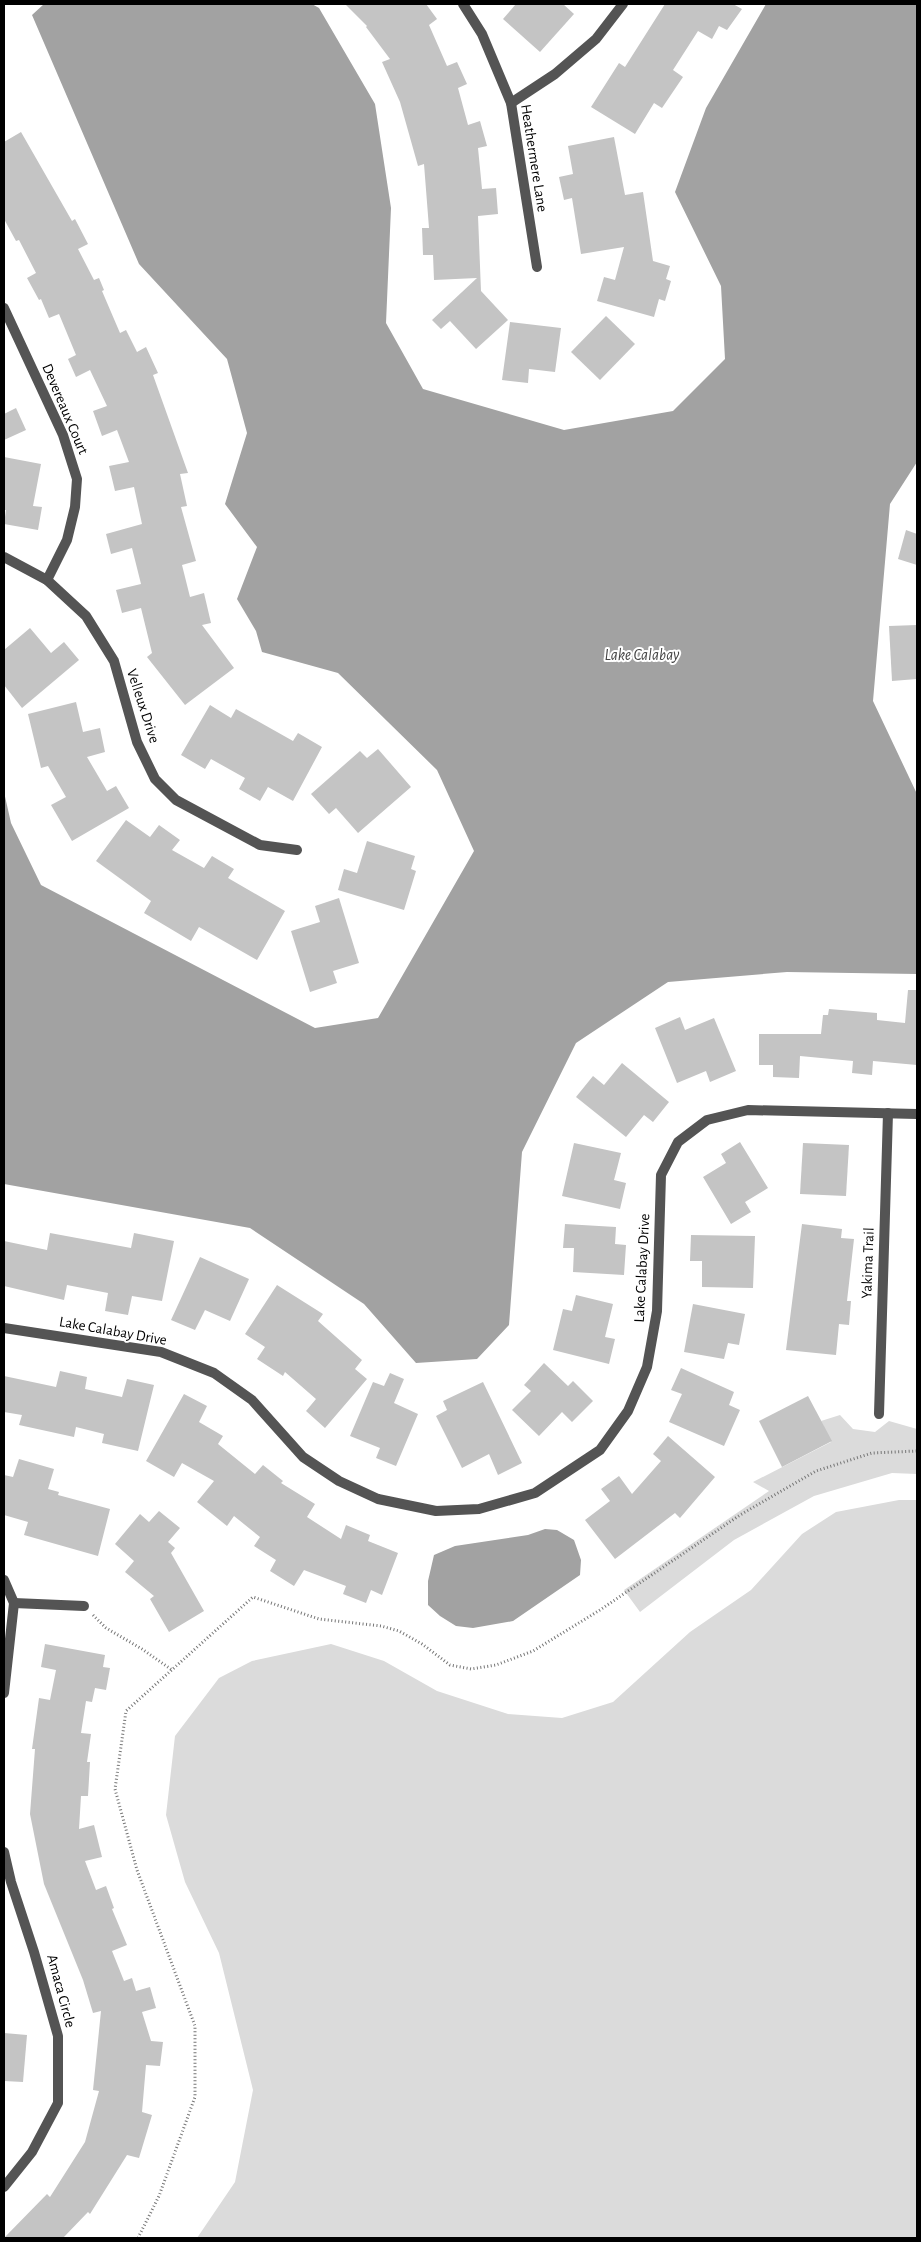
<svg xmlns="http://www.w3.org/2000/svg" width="921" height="2242" font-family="'Alegreya Sans',sans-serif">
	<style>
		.green { fill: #dbdbdb }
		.water { fill: #a2a2a2 }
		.building { fill: #c4c4c4 }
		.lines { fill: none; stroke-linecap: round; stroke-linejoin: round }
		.path { stroke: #767676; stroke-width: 3; stroke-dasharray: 1 2.5; stroke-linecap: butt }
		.minor { stroke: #545454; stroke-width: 10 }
		.labels { text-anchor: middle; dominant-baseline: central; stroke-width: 4; stroke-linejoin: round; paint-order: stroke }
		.street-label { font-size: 15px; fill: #000; stroke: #fff }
		.water-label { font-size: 16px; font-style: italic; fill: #434343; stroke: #fff }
	</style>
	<rect width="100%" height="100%" fill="#fff"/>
	<g class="green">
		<polygon points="840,1415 853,1429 875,1432 889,1421 917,1429 917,1474 892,1473 814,1496 734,1540 640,1612 624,1590 769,1491 753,1482 831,1442 821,1421"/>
		<polygon points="899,1500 917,1500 917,2238 197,2238 235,2182 253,2090 219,1953 185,1882 166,1815 175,1736 219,1678 252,1661 331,1644 384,1661 437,1691 508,1714 562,1718 613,1702 690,1632 751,1590 802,1534 836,1512"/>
	</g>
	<g class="water">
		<polygon points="44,4 312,4 319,8 375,104 391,208 386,323 423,389 564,430 673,411 725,359 721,286 675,192 706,108 766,4 917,4 917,462 890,504 873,701 917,794 917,974 787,972 668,982 576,1043 522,1152 509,1325 477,1359 416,1363 364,1304 250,1228 4,1184 4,792 11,823 41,885 315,1028 378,1018 474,851 437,770 338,673 262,652 256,631 237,599 257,547 225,504 247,433 227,359 139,264 32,15"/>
		<polygon points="545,1529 557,1530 574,1540 581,1560 580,1575 513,1621 473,1628 456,1626 440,1616 428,1605 428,1581 434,1555 455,1546 528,1535"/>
	</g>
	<g class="building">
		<polygon points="345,4 426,4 437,19 429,25 447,66 457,62 467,84 458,88 468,125 480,121 487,146 478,148 482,189 496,188 498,214 478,216 481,291 508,320 476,349 450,321 441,329 432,320 477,278 434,280 433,255 423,255 422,228 429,228 424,164 418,166 400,102 382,62 390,59 366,27 367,26"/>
		<polygon points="516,4 563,4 574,14 540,52 503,19"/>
		<polygon points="665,4 733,4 742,9 727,30 719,26 712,39 698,31 673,70 683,77 662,108 654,103 635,134 591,107 619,63 625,67"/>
		<polygon points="21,132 72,221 75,219 88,244 78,249 94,280 99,278 104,290 102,291 120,333 126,330 137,352 146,347 158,373 153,375 188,473 180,474 187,506 181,507 196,561 182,565 190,597 204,593 211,623 202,625 234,668 185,705 147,657 152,653 141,608 122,613 116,590 141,584 132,548 111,554 106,534 142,524 134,487 115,491 109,466 129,462 117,430 102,436 93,411 107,406 90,370 76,377 68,359 76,355 59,314 49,318 41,299 39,300 27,278 36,273 19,240 16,241 4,219 4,142"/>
		<polygon points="614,137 625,195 643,192 653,261 670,266 666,279 671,281 665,301 659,299 654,317 597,301 604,277 615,280 624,247 581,254 572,198 564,200 559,177 573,174 568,146"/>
		<polygon points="606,316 635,344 600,380 571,352"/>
		<polygon points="510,322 561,328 555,372 529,369 528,383 502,380"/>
		<polygon points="16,408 26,430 4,440 4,414"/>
		<polygon points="4,457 41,464 33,506 42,507 38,530 4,524 6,510 4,510"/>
		<polygon points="906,530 917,534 917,565 898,559"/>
		<polygon points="917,625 917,679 892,681 889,626"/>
		<polygon points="30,628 51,653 64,642 79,660 22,708 4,685 4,650"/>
		<polygon points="76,702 83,732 100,728 105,752 87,757 107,791 116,786 129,808 72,841 51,805 66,797 48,766 41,768 28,714"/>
		<polygon points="210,705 231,718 236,709 293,741 298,733 322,747 293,801 268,787 260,801 239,789 245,778 211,759 205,769 181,755"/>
		<polygon points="378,749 411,787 358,833 336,808 329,814 311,794 360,751 367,758"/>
		<polygon points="126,820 150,837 159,825 180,840 172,850 204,868 212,856 234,869 228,878 285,911 257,960 199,927 191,941 144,913 151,901 96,861"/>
		<polygon points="367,841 415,856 411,869 416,871 404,910 338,890 344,869 357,873"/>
		<polygon points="339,898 359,963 333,971 337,983 310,992 291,931 320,922 315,906"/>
		<polygon points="908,990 917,990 917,1065 873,1061 872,1075 852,1073 853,1061 800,1056 799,1078 773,1077 773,1065 759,1065 759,1034 821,1034 823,1015 828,1015 829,1009 877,1013 877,1020 905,1023"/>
		<polygon points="680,1017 685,1030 714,1018 736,1071 710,1082 706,1071 677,1083 655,1028"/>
		<polygon points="622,1063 669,1102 653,1122 644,1115 626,1137 576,1097 593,1076 604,1085"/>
		<polygon points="740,1142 768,1188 745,1202 751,1212 731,1224 703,1177 726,1163 721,1154"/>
		<polygon points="574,1143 621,1153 614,1180 626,1183 620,1209 562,1196"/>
		<polygon points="803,1143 849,1145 846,1196 800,1194"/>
		<polygon points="565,1224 616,1227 615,1244 626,1245 624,1275 573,1272 574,1248 563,1248"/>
		<polygon points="802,1224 842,1229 841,1238 854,1239 847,1301 851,1301 849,1325 839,1324 836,1355 786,1350"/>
		<polygon points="50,1233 131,1248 134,1233 174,1241 162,1301 132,1296 128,1315 105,1311 108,1293 67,1285 64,1300 4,1286 4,1241 47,1250"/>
		<polygon points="691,1235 755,1236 753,1288 702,1287 702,1261 690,1261"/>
		<polygon points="200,1257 249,1279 230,1321 205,1310 195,1330 171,1320"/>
		<polygon points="277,1285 323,1314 318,1321 362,1360 355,1369 367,1379 325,1428 306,1411 316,1399 285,1372 283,1376 257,1359 265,1347 245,1334"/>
		<polygon points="576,1295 613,1304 605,1337 615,1339 609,1364 553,1350 563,1309 572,1311"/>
		<polygon points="693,1304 745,1314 739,1345 728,1343 724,1359 684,1352"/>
		<polygon points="544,1363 568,1386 573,1381 593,1401 572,1422 562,1412 539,1436 512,1410 531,1391 524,1385"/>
		<polygon points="681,1368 734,1392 729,1405 740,1410 724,1446 669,1422 682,1394 671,1390"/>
		<polygon points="60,1371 87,1377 85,1389 122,1397 127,1379 154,1385 138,1451 102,1443 104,1434 76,1427 74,1437 19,1425 22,1415 4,1412 4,1376 56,1387"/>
		<polygon points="390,1373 404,1379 394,1403 418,1414 396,1466 376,1458 380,1448 350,1436 373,1382 384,1386"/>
		<polygon points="483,1382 522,1463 498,1475 489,1454 462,1468 436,1416 447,1410 443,1401"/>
		<polygon points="184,1394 207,1406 199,1422 223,1436 218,1444 255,1474 263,1465 283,1481 281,1483 315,1504 307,1517 341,1539 346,1525 370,1535 368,1541 398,1553 382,1595 371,1590 366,1603 343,1594 346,1586 304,1570 294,1586 270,1571 276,1560 254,1546 260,1537 234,1516 227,1526 197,1502 214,1481 182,1463 174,1477 146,1461"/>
		<polygon points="808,1396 832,1441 782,1467 759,1421"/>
		<polygon points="668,1436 715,1477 680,1518 675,1513 615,1559 585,1520 610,1501 601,1489 619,1476 632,1494 661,1461 653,1454"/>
		<polygon points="19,1459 54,1469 48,1489 59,1492 58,1495 110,1509 98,1556 24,1535 28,1522 4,1515 4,1475 13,1477"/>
		<polygon points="159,1511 180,1528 168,1542 175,1548 171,1553 204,1611 169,1632 150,1599 154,1596 125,1572 134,1561 115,1544 140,1514 149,1522"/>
		<polygon points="45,1644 105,1655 103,1667 110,1668 106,1690 95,1688 92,1702 86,1701 81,1733 91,1734 87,1762 90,1762 88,1796 81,1796 79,1829 94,1825 102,1857 85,1861 96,1890 106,1886 114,1908 112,1909 127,1945 112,1951 124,1981 132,1978 136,1991 150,1987 156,2008 142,2012 151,2041 163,2042 160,2066 146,2065 142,2112 152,2115 139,2158 127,2155 90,2214 88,2212 63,2238 4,2238 47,2194 50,2197 85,2142 99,2091 93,2090 101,2011 93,2013 83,1980 44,1884 30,1814 35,1749 32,1749 39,1698 50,1700 56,1670 41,1667"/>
		<polygon points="4,2033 27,2035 23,2082 4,2081"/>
	</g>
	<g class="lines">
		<g class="path">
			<polyline points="93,1615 106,1628 142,1649 172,1670"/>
			<polyline points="138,2238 159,2196 195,2097 195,2026 137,1870 115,1789 126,1711 253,1597 319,1619 381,1626 399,1631 422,1644 450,1665 471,1669 496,1665 533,1651 600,1610 740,1515 816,1471 872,1453 917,1451"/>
		</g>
		<g class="minor">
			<polyline points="463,4 482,34 511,103 537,267"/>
			<polyline points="511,103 555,74 596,39 623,4"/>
			<polyline points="4,308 63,435 77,479 75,507 67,540 47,580"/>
			<polyline points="4,557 47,580 86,616 114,661 137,742 155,779 176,800 260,845 297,850"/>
			<polyline points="4,1328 161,1352 214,1373 252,1400 303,1457 339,1481 378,1499 436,1511 479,1509 535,1493 600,1450 628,1411 647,1367 657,1311 661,1175 678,1142 707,1120 748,1110 917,1114"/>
			<polyline points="879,1414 888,1113"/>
			<polyline points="4,1580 14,1603 4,1693"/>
			<polyline points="14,1603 84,1606"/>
			<polyline points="4,1852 11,1882 34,1952 58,2036 58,2103 32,2152 4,2187"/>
		</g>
	</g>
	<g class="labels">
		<g class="street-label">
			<text transform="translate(534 158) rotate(81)">Heathermere Lane</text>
			<text transform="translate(65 409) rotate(67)">Devereaux Court</text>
			<text transform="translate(143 706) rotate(72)">Velleux Drive</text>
			<text transform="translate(868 1263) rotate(-88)">Yakima Trail</text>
			<text transform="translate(642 1268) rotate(-87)">Lake Calabay Drive</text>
			<text transform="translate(113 1331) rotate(10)">Lake Calabay Drive</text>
			<text transform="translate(61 1991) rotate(75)">Amaca Circle</text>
		</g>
		<g class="water-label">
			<text x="642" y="655">Lake Calabay</text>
		</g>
	</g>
	<rect width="921" height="2242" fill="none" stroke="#000000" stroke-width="10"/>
</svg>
